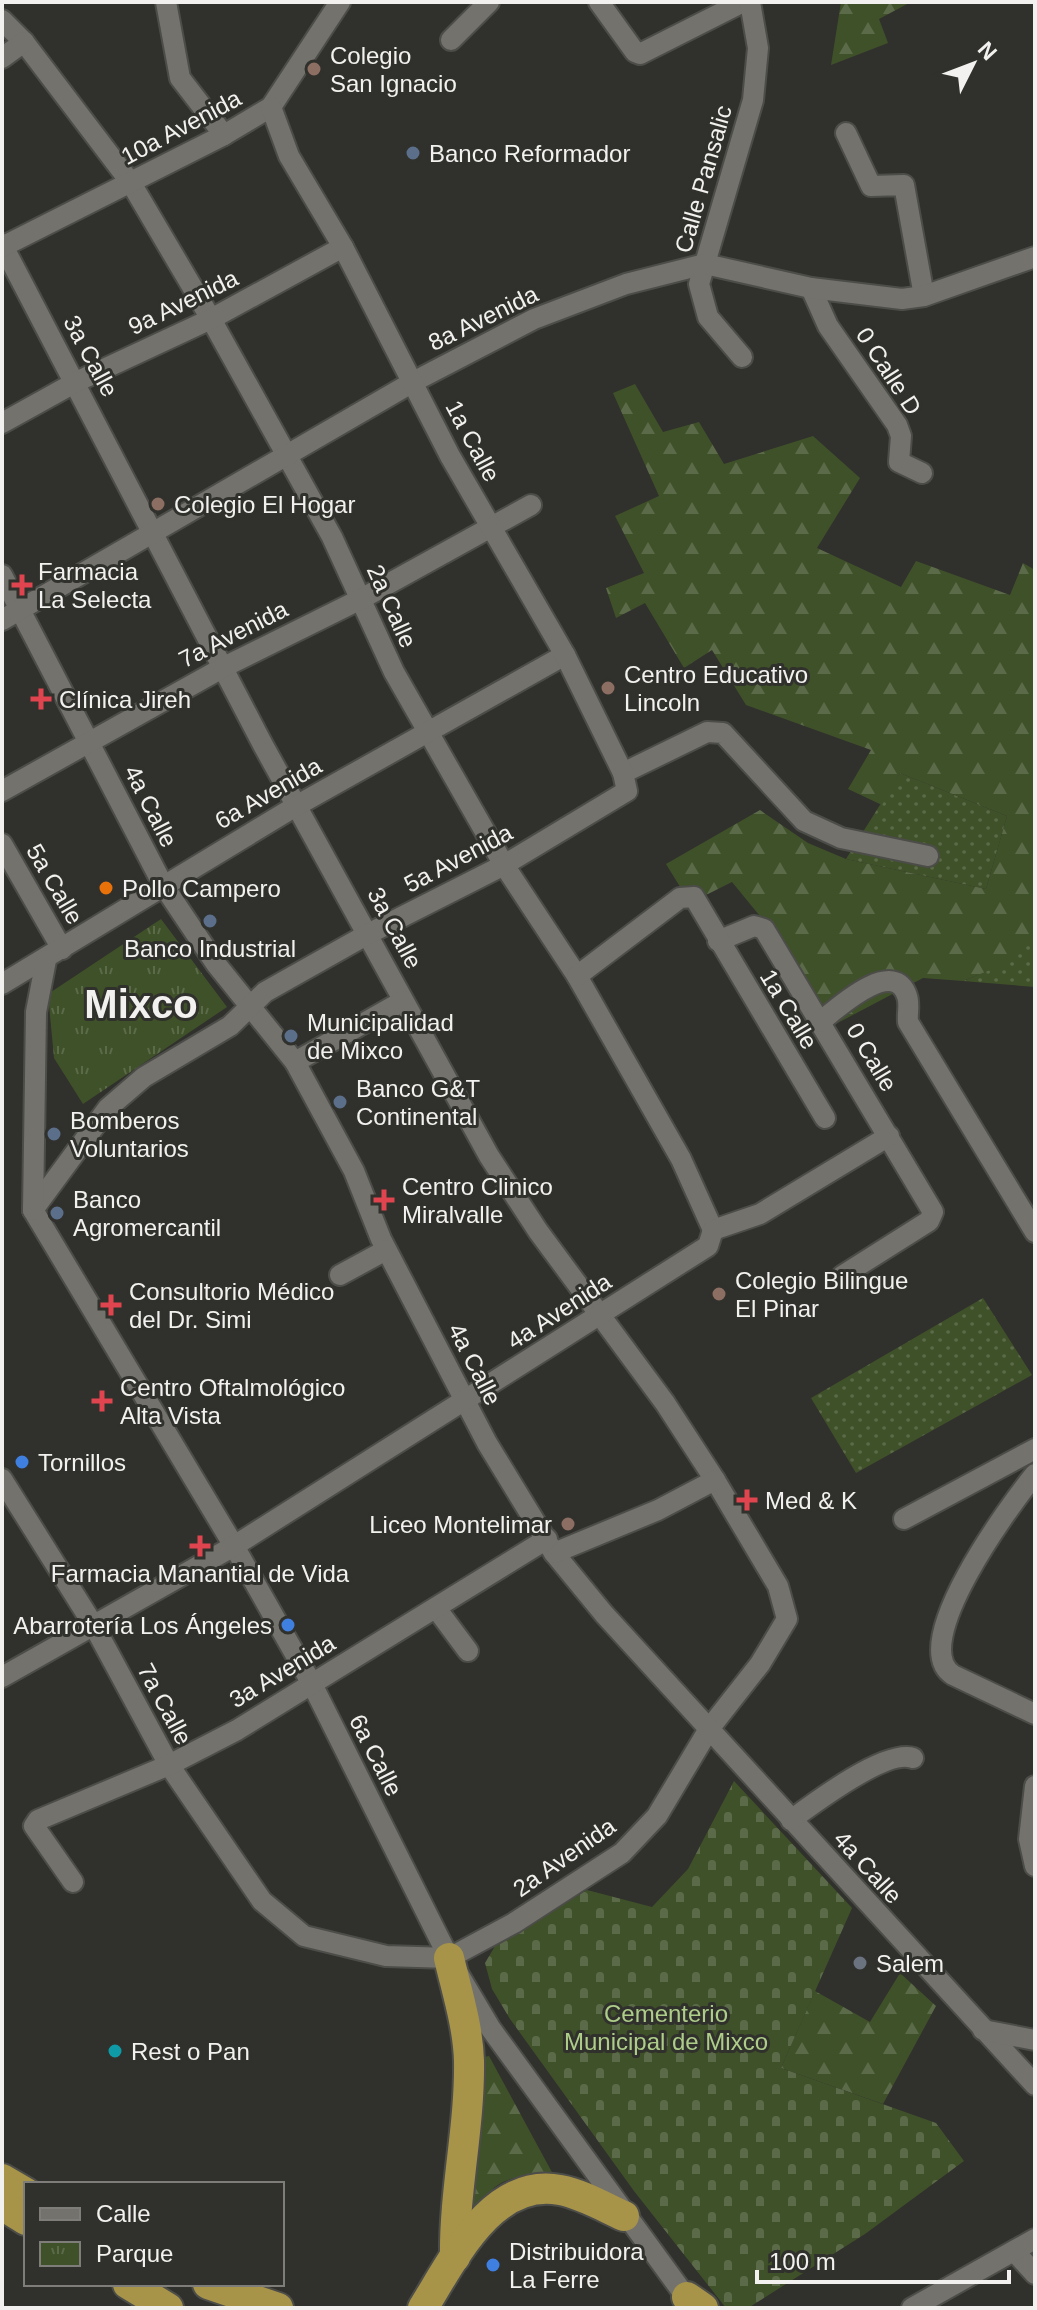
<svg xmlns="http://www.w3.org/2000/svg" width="1037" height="2310" font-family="Helvetica,sans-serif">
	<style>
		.grass { fill: url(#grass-dots) }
		.forest { fill: url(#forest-firs) }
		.cemetery { fill: url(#cemetery-stones) }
		.park { fill: url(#park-tufts) }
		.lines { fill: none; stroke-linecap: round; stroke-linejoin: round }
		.minor-casing { stroke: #4c4c49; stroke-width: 24 }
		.highway-casing { stroke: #4c4c49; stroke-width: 34 }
		.minor { stroke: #73726d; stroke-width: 20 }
		.highway { stroke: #a79448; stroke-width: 30 }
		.education-dot { fill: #8d6e63; stroke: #30302c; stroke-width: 3 }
		.service-dot { fill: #5c6f8a; stroke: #30302c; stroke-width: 3 }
		.health-dot { fill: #e0444e; stroke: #30302c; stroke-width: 3 }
		.food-dot { fill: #e8710a; stroke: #30302c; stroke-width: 3 }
		.shop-dot { fill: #3f7fe0; stroke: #30302c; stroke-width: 3 }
		.worship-dot { fill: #6b7280; stroke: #30302c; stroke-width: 3 }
		.culture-dot { fill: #0f9aa8; stroke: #30302c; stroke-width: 3 }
		.labels { text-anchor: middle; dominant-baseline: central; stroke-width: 6; stroke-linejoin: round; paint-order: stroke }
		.poi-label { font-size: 24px; fill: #f2f1ef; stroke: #30302c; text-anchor: start }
		.street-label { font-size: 24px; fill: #f2f1ef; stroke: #30302c }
		.park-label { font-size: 24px; fill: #adcd88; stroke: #30302c }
		.town-label { font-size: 40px; font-weight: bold; fill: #f2f1ef; stroke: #30302c }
	</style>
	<defs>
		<pattern id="grass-dots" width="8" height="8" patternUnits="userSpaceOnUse" patternTransform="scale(2)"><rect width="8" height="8" fill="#3f5129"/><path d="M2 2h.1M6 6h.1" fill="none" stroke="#5b6a48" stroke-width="1.8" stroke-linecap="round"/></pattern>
		<pattern id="forest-firs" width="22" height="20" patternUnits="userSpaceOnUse" patternTransform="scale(2)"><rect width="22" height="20" fill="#3f5129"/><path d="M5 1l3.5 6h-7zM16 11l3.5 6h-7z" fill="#5b6a48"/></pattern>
		<pattern id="cemetery-stones" width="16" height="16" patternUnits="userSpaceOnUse" patternTransform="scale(2)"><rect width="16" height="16" fill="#3f5129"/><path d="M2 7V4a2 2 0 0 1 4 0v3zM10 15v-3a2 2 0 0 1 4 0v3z" fill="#5b6a48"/></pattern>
		<pattern id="park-tufts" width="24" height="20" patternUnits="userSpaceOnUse" patternTransform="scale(2)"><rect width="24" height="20" fill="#3f5129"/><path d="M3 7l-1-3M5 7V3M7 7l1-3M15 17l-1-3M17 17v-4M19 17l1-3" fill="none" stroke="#5b6a48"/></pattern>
	</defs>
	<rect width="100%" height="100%" fill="#30302c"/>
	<g class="grass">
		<polygon points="900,773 1007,816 986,889 846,859"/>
		<path d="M1035,929v58l-72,-6c29,-12 56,-24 72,-52z"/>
		<polygon points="983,1298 1032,1375 856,1473 811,1398"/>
	</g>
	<g class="forest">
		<polygon points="841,2 911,2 879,19 888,43 831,65"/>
		<polygon points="635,384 663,432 699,422 724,464 813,436 860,478 817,548 901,587 916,561 1010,595 1023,563 1035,570 1035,929 1026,946 995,968 963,981 923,978 830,1027 796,960 732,882 690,903 666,864 760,810 808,843 846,859 986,889 1007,816 900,773 882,805 848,789 871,750 746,705 712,650 684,668 645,603 616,618 606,588 644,573 615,516 659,496 613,393"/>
		<polygon points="900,1973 936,2006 883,2104 781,2068 815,1991 870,2022"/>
		<path d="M489,2056l65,120c-21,1 -41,-3 -59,11 -9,8 -13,19 -24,24l13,-154z"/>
	</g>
	<polygon class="cemetery" points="734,1781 852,1908 781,2068 936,2123 964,2161 865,2234 748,2308 726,2308 634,2191 510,2019 492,1989 485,1963 498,1941 587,1890 652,1907 688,1869"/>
	<polygon class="park" points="161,919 227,1007 83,1104 54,1058 48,994"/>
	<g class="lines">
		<g class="minor-casing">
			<g id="minor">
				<polyline points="166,2 180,78 224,135"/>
				<polyline points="599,2 635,52 640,54 743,2"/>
				<polyline points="2,20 24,42 131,183 211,319 332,537 394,672 504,865 577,976 681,1159 713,1230"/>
				<polyline points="451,40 489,2"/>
				<polyline points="2,58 24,42"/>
				<polyline points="846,133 871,186 904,185 924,296"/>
				<polyline points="2,244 263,745 489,1156 538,1231 665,1403 715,1480 778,1586 787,1619 760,1664 709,1729 657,1816 622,1853 514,1923 449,1958 386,1956 304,1936 262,1901 169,1765 94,1626 2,1479"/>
				<polyline points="2,247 224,135 271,107 340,2"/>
				<polyline points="811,288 828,326 897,425 901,436 899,462 922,473"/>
				<polyline points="742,357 708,317 699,284 753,100 758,48 750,2"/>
				<polyline points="2,423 76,382 211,319 343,247"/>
				<polyline points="2,575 163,885 216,964 295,1062 354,1171 381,1239 487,1443 554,1553 604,1614 1035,2085"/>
				<polyline points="2,620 413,382 534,319 626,284 705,264 811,288 902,299 924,296 1035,257"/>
				<polyline points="623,773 707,732 723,733 804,821 841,838 928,856"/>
				<polyline points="2,791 224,667 361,599 531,505"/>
				<polyline points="2,844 62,949"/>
				<polyline points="718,941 754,926 764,929 933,1212 929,1221 842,1276"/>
				<polyline points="577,976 680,898 694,897 825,1118"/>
				<polyline points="2,984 296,806 565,655"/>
				<path d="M820,1022c15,-12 74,-67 87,-26 3,8 0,18 1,26l127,210"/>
				<polyline points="295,1062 403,1001"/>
				<polyline points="33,1210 108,1108 144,1077 230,1026 265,992 368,934 504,865 627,791 623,773 565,655 450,456 343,247 289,156 271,107"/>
				<polyline points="33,1210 234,1546 312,1684 449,1958 491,2029 694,2308"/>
				<polyline points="33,1210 36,1012 46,960"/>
				<polyline points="713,1230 760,1214 889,1136"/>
				<polyline points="340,1275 386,1250"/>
				<path d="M1035,1474c-24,30 -129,171 -82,201l82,39"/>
				<polyline points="904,1519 1035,1449"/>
				<polyline points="554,1553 658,1510 715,1480"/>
				<polyline points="436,1608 468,1651"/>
				<polyline points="2,1677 234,1546 708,1246 713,1230"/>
				<path d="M791,1820c23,-17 95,-71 122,-62"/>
				<polyline points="1035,1866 1029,1839 1035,1786"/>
				<polyline points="73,1882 34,1826 38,1820 169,1765 237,1730 547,1539"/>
				<polyline points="983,2030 1035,2040"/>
				<polyline points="1014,2251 1035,2274"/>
				<polyline points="912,2308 1035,2239"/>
			</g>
		</g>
		<g class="highway-casing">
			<g id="highway">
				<path d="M449,1958c8,34 19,68 20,103 1,66 -15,130 -14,196"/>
				<polyline points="2,2179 26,2193"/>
				<polyline points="2,2205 26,2220"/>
				<polyline points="128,2284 168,2308"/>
				<polyline points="208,2284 278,2308"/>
				<polyline points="687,2297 703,2308"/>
				<path d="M423,2308c30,-48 69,-131 137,-118 22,4 44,17 64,26"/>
			</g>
		</g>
		<use href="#minor" class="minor"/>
		<use href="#highway" class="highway"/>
	</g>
	<g class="education-dot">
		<circle cx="314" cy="69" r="8"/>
		<circle cx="158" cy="504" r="8"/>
		<circle cx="608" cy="688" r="8"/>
		<circle cx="719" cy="1294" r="8"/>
		<circle cx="568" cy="1524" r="8"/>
	</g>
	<g class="service-dot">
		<circle cx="413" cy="153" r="8"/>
		<circle cx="210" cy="921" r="8"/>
		<circle cx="291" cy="1036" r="8"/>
		<circle cx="340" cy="1102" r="8"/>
		<circle cx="54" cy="1134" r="8"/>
		<circle cx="57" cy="1213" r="8"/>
	</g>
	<g class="health-dot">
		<path d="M18 573h8v8h8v8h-8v8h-8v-8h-8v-8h8z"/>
		<path d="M37 687h8v8h8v8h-8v8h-8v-8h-8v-8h8z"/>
		<path d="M380 1188h8v8h8v8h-8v8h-8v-8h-8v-8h8z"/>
		<path d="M107 1293h8v8h8v8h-8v8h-8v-8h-8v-8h8z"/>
		<path d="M98 1389h8v8h8v8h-8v8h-8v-8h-8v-8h8z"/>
		<path d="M743 1488h8v8h8v8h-8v8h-8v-8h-8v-8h8z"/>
		<path d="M196 1534h8v8h8v8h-8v8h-8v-8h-8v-8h8z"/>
	</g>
	<circle class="food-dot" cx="106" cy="888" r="8"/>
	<g class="shop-dot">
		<circle cx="22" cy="1462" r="8"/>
		<circle cx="288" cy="1625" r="8"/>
		<circle cx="493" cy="2265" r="8"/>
	</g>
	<circle class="worship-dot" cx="860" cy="1963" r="8"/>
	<circle class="culture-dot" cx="115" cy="2051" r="8"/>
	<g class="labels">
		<g class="poi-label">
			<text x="330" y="55">Colegio<tspan x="330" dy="28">San Ignacio</tspan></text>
			<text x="429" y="153">Banco Reformador</text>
			<text x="174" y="504">Colegio El Hogar</text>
			<text x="38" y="571">Farmacia<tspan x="38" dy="28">La Selecta</tspan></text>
			<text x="624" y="674">Centro Educativo<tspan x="624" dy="28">Lincoln</tspan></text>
			<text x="59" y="699">Clínica Jireh</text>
			<text x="122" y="888">Pollo Campero</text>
			<text x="210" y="948" text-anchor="middle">Banco Industrial</text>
			<text x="307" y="1022">Municipalidad<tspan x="307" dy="28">de Mixco</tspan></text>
			<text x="356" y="1088">Banco G&amp;T<tspan x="356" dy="28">Continental</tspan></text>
			<text x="70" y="1120">Bomberos<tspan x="70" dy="28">Voluntarios</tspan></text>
			<text x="402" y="1186">Centro Clinico<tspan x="402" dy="28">Miralvalle</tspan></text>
			<text x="73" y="1199">Banco<tspan x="73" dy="28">Agromercantil</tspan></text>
			<text x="735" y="1280">Colegio Bilingue<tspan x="735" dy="28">El Pinar</tspan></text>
			<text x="129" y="1291">Consultorio Médico<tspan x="129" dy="28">del Dr. Simi</tspan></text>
			<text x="120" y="1387">Centro Oftalmológico<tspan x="120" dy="28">Alta Vista</tspan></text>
			<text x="38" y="1462">Tornillos</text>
			<text x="765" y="1500">Med &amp; K</text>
			<text x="552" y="1524" text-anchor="end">Liceo Montelimar</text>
			<text x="200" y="1573" text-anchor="middle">Farmacia Manantial de Vida</text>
			<text x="272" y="1625" text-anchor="end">Abarrotería Los Ángeles</text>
			<text x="876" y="1963">Salem</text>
			<text x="131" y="2051">Rest o Pan</text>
			<text x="509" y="2251">Distribuidora<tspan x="509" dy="28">La Ferre</tspan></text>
		</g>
		<g class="street-label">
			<text transform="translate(181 127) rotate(-28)">10a Avenida</text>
			<text transform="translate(703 179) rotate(-74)">Calle Pansalic</text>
			<text transform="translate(183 302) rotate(-26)">9a Avenida</text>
			<text transform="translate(483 318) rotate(-26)">8a Avenida</text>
			<text transform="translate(91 356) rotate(62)">3a Calle</text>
			<text transform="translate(889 371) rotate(57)">0 Calle D</text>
			<text transform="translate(473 441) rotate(62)">1a Calle</text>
			<text transform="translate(392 606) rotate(66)">2a Calle</text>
			<text transform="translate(233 634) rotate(-27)">7a Avenida</text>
			<text transform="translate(268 793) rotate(-30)">6a Avenida</text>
			<text transform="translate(151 806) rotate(63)">4a Calle</text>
			<text transform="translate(458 858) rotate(-28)">5a Avenida</text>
			<text transform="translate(55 884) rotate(60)">5a Calle</text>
			<text transform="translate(395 928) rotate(62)">3a Calle</text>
			<text transform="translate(789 1009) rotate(59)">1a Calle</text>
			<text transform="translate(872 1057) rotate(59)">0 Calle</text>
			<text transform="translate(559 1311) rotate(-33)">4a Avenida</text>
			<text transform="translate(475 1364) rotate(63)">4a Calle</text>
			<text transform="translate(282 1671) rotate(-31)">3a Avenida</text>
			<text transform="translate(165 1704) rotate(62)">7a Calle</text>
			<text transform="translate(376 1755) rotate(63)">6a Calle</text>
			<text transform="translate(564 1857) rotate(-35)">2a Avenida</text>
			<text transform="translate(868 1867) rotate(48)">4a Calle</text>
		</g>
		<g class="park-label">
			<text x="666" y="2013">Cementerio<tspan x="666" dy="28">Municipal de Mixco</tspan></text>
		</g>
		<g class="town-label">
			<text x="141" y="1004">Mixco</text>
		</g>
	</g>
	<rect width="1037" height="2310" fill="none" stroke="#f2f1ef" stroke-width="8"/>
	<rect x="24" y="2182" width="260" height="104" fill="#30302c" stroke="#7e7d7a" stroke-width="2"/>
	<rect x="40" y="2208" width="40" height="12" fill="#73726d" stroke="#7e7d7a" stroke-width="2"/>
	<text x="96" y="2222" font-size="24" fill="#f2f1ef">Calle</text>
	<rect x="40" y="2242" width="40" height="24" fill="url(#park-tufts)" stroke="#7e7d7a" stroke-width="2"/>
	<text x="96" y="2262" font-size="24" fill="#f2f1ef">Parque</text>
	<g transform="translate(973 64) rotate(48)" stroke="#30302c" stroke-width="6" paint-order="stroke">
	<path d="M0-6L14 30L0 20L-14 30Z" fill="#f2f1ef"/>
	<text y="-12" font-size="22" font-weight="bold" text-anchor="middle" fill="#f2f1ef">N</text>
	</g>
	<path d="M757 2270v12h252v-12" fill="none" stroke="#f2f1ef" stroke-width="4"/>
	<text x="769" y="2270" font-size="24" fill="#f2f1ef" stroke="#30302c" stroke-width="6" paint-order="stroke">100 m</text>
</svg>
